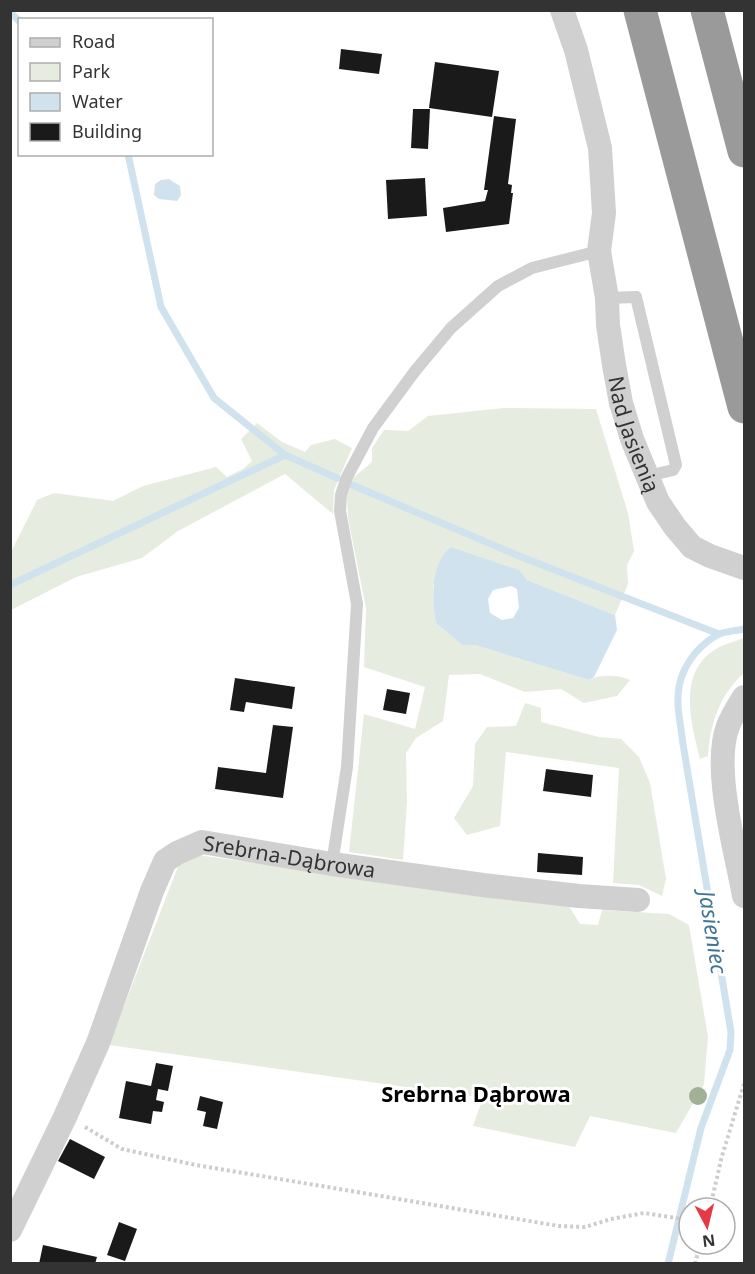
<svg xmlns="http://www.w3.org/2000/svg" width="755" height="1274" font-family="'Noto Sans',sans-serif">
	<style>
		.green { fill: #e6ecdf }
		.water { fill: #cfe2ee; fill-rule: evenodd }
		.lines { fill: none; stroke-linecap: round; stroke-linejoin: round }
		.stream { stroke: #cfe2ee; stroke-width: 7 }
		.building { fill: #1a1a1a }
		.path { stroke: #cdcdcd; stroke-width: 4; stroke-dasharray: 3 3; stroke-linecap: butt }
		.service { stroke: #d0d0d0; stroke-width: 12 }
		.minor { stroke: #d0d0d0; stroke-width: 24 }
		.motorway { stroke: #9a9a9a; stroke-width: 33 }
		.tree { fill: #a2b095 }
		.labels { text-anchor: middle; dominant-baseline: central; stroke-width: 6; stroke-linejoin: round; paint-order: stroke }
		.street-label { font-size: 21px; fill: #333; stroke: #fff }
		.water-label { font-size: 22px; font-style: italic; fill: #3f7597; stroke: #fff }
		.neighbourhood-label { font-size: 22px; font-weight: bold; fill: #000; stroke: #fff }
	</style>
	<rect width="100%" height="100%" fill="#fff"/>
	<g class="green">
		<path d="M504,408l92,1 32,104 6,38 -7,14 1,19 -13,31 -88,-35 -9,-10 -67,-23 -18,39 3,37 26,22h13l114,35c11,-6 30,-5 41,0l-13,16 -33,7 -23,-14 -36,3 -45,-18 -31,1 -6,46 -27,17 -10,15 1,49 -4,58 -54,-8 15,-138 51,15 10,-42 -61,-20 2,-59 -18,-90 -1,-22 6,-18 19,-16v-14l12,-18 24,1 20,-15z"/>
		<polygon points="257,423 282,442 305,452 311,445 335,439 352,448 334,490 333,514 285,474 178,531 142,558 76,577 11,610 11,552 37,500 54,493 113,501 143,486 216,467 227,477 243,469 252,461 241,439"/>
		<path d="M744,638v35c-25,22 -34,52 -36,83l-8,3c-8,-34 -22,-80 10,-106 10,-8 23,-11 34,-15z"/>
		<polygon points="525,703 541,708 541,722 599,737 621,739 639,757 650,783 666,879 662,896 639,885 613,883 619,768 506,752 500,826 467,835 454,818 473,786 475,744 487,727 516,726"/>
		<polygon points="197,855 569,906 580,924 598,925 602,910 669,914 689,925 708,1037 704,1084 676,1133 590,1116 575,1147 473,1126 483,1098 109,1045 179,864"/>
	</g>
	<g class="water">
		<polygon points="169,179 180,186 181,195 177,201 159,199 154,195 155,184 161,180"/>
		<path d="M451,547l68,23 8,10 88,35 2,15 -23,47 -5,3 -114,-35h-13l-26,-22c-4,-25 -6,-59 15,-76zM511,586l6,3 2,19 -6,10 -11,2 -12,-7 -2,-14 5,-9z"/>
	</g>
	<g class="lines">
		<g class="stream">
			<polyline points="10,12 20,22"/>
			<polyline points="128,154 161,307 214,398 285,455 337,478"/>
			<polyline points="352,485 524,558 719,634"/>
			<polyline points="10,585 285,455"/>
			<path d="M668,1264l33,-136 29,-78 1,-18 -49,-294c-1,-13 -5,-28 -4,-42 1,-26 17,-48 39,-61 8,-4 19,-4 27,-6"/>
		</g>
	</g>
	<g class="building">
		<polygon points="341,49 382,54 379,74 339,69"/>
		<polygon points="435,62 499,71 492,117 429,108"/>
		<polygon points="413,109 430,109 428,149 411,148"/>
		<polygon points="494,116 516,119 508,184 512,185 511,193 513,193 509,224 446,232 443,208 485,201 488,190 484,190"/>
		<polygon points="425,178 427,216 388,219 386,180"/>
		<polygon points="235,678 295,687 292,709 246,702 244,712 230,710"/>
		<polygon points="387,689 410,693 406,714 383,710"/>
		<polygon points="273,725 293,727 283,798 215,789 218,767 266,773"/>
		<polygon points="546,769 593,775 591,797 543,791"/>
		<polygon points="538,853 583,857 582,875 537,872"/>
		<polygon points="156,1063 173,1066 168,1091 158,1089 156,1100 164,1102 162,1112 153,1111 151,1124 119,1118 126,1081 151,1086"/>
		<polygon points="200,1096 223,1102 217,1129 203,1126 206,1112 197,1110"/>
		<polygon points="70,1139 105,1157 94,1179 58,1161"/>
		<polygon points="119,1222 137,1229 125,1261 107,1255"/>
		<polygon points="43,1245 97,1257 95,1264 39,1264"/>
	</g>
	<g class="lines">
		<g class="path">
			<polyline points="85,1127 122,1149 196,1165 559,1226 585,1227 611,1219 644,1213 689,1220"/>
			<polyline points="710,1208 722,1156 744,1084"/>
			<polyline points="695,1264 700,1244"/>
		</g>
		<g class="service">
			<polyline points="607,298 636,297 676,465 673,470 648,476"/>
			<polyline points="332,864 347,767 357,604 340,511 341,495 347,477 373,428 415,371 451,328 498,286 532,268 599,251"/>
		</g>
		<g class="minor">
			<path id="s1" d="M562,10l14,40 24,98 4,65 -5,38 8,47 1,27 6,40 7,38 11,36 26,63 17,25 17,20 18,9 34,12"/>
			<path d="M744,697c-5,8 -12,19 -16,29 -16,42 8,125 16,170"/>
			<path id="s2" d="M10,1230l55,-113 33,-74 54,-152 13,-30 12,-8 25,-11 130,22 151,21 96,11 59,4"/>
		</g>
		<g class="motorway">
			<polyline points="640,10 744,407"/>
			<polyline points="707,10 744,151"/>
		</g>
	</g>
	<circle class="tree" cx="698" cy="1096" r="9"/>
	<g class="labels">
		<g class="street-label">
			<text stroke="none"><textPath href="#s1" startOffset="434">Nad Jasienią</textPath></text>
			<text stroke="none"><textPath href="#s2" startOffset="531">Srebrna-Dąbrowa</textPath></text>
		</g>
		<g class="water-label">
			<text transform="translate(714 932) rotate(81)">Jasieniec</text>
		</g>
		<g class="neighbourhood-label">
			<text x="476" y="1093">Srebrna Dąbrowa</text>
		</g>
	</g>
	<rect width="755" height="1274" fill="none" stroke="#333333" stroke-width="24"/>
	<rect x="18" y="18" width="195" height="138" fill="#ffffff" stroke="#adadad" stroke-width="1.5"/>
	<rect x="30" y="38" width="30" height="9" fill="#d0d0d0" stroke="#adadad" stroke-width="1.5"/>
	<text x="72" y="48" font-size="18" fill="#333333">Road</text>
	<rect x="30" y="63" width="30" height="18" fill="#e6ecdf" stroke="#adadad" stroke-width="1.5"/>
	<text x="72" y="78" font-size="18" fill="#333333">Park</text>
	<rect x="30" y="93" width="30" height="18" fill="#cfe2ee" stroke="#adadad" stroke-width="1.5"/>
	<text x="72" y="108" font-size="18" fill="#333333">Water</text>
	<rect x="30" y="123" width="30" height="18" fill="#1a1a1a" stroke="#adadad" stroke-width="1.5"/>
	<text x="72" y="138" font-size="18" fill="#333333">Building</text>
	<g transform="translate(707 1226) rotate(173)"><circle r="28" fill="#ffffff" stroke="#adadad" stroke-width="1.5"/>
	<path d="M0-4.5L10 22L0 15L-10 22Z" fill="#e63946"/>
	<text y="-9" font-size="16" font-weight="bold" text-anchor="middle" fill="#333333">N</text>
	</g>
</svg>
